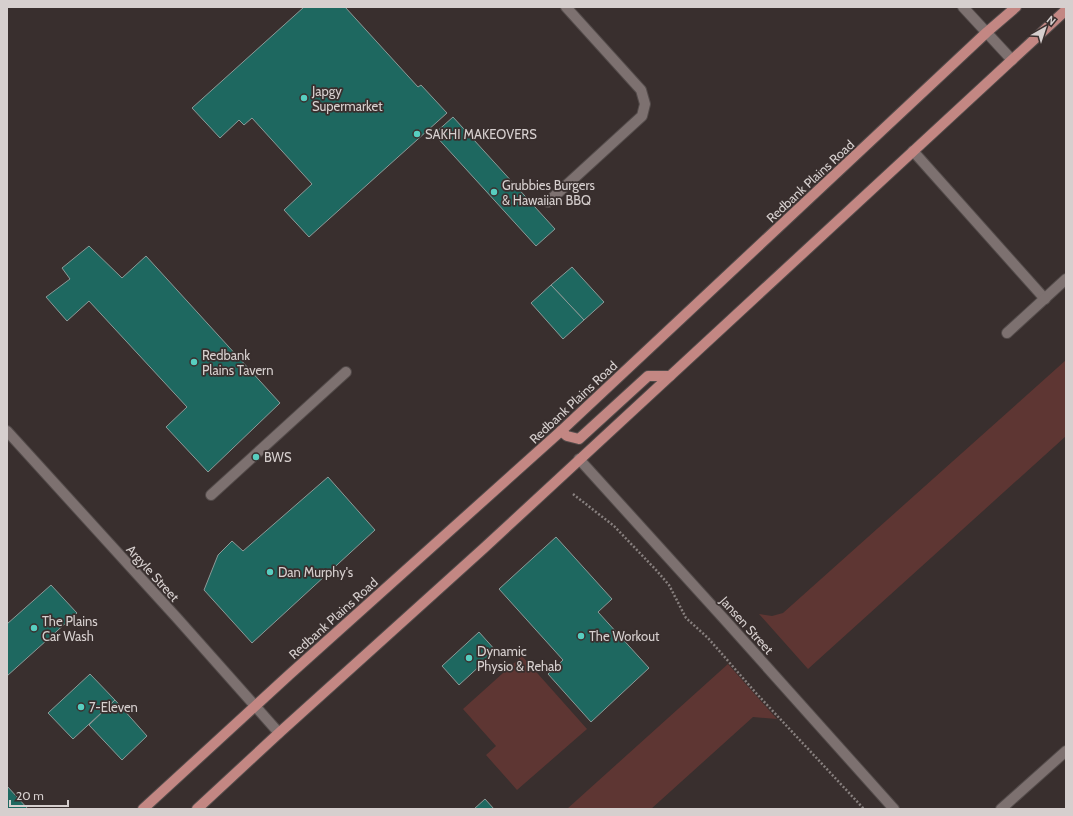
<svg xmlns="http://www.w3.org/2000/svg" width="1073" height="816" font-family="Cabin,sans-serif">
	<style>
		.green { fill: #5e3633 }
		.building { fill: #1e6860; stroke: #8d9a98 }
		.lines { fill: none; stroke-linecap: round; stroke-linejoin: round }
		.service-casing { stroke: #534b4a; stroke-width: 12 }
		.minor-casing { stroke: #534b4a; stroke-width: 12 }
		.primary-casing { stroke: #534b4a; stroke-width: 12 }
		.path { stroke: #88807f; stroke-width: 2.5; stroke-dasharray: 2 2; stroke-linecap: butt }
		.service { stroke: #7d7170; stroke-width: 10 }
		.minor { stroke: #7d7170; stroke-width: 10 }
		.primary { stroke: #c38783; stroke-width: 10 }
		.poi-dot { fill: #58cec0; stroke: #392f2e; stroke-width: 1.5 }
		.labels { text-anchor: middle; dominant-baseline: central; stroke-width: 3.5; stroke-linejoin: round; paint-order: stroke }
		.poi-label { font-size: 13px; fill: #d6cfce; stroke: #392f2e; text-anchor: start }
		.street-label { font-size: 13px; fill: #d6cfce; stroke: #392f2e }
	</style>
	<rect width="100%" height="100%" fill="#392f2e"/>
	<g class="green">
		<polygon points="1066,360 1066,436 808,669 759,614 772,616 783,613"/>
		<polygon points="522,656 587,729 517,790 486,755 496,746 463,709"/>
		<polygon points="728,664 777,719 753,717 651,809 567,809"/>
	</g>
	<g class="building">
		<polygon points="304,7 345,7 418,87 421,85 447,113 309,237 284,210 312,184 252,118 244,125 239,120 220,138 192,108"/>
		<polygon points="453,117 555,229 536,246 434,134"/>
		<polygon points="89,246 122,278 146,256 280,403 208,472 166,427 187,407 89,301 67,321 46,297 70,279 62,268"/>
		<polygon points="572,267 604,302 584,320 551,285"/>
		<polygon points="551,285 584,320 563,339 531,303"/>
		<polygon points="328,477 375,530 252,643 204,590 218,555 232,541 243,551"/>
		<polygon points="556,537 612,599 598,612 649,668 591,722 548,674 563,660 499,589"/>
		<polygon points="51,585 77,613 7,676 7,624"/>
		<polygon points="479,632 496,651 459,685 442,666"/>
		<polygon points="90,674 115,700 73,739 48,713"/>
		<polygon points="115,700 147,736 122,760 89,725"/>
		<polygon points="7,786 28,809 7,809"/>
		<polygon points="485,799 494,809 474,809"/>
	</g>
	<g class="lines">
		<g class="service-casing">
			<g id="service">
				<polyline points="913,151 1045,299"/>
				<polyline points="1007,333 1066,279"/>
				<polyline points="211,495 346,372"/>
			</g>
		</g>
		<g class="minor-casing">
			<g id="minor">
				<polyline points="963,7 1012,60"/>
				<polyline points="548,202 642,116 645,104 641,90 566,7"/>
				<polyline points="7,431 177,618 279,733"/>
				<polyline points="579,459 725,620 894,809"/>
				<polyline points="1001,809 1066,751"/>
			</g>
		</g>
		<g class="primary-casing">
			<g id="primary">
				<polyline points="561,431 567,436 579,439 648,376 670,376"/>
				<polyline points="143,809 289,675 561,431 987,32 1016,7"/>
				<polyline points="197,809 279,733 484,548 1066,10"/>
			</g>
		</g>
		<polyline class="path" points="573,494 614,526 657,571 669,585 686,618 708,638 756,693 864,809"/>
		<use href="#service" class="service"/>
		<use href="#minor" class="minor"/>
		<use href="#primary" class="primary"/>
	</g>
	<g class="poi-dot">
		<circle cx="304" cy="98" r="4"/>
		<circle cx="417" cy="134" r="4"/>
		<circle cx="494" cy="192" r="4"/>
		<circle cx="194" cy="362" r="4"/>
		<circle cx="256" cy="457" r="4"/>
		<circle cx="270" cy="572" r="4"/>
		<circle cx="34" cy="628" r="4"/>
		<circle cx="581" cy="636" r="4"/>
		<circle cx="469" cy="658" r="4"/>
		<circle cx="81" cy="707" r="4"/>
	</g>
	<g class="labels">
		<g class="poi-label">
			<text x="312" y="91">Japgy<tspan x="312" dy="15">Supermarket</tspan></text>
			<text x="425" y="134">SAKHI MAKEOVERS</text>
			<text x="502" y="185">Grubbies Burgers<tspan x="502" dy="15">&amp; Hawaiian BBQ</tspan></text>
			<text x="202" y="355">Redbank<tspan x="202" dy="15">Plains Tavern</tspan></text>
			<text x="264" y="457">BWS</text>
			<text x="278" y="572">Dan Murphy's</text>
			<text x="42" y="621">The Plains<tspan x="42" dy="15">Car Wash</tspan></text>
			<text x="589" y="636">The Workout</text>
			<text x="477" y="651">Dynamic<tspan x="477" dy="15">Physio &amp; Rehab</tspan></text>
			<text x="89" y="707">7-Eleven</text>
		</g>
		<g class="street-label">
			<text transform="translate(810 181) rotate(-43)">Redbank Plains Road</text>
			<text transform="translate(573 402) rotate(-43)">Redbank Plains Road</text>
			<text transform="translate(153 573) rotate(48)">Argyle Street</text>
			<text transform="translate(333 618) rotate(-42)">Redbank Plains Road</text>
			<text transform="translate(747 625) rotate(48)">Jansen Street</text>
		</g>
	</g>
	<rect width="1073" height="816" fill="none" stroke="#d6cfce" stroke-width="16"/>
	<g transform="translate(1045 28) rotate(39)" stroke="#392f2e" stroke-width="3" paint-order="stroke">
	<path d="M0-3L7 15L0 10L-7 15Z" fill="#d6cfce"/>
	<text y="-6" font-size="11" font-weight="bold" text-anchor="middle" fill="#d6cfce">N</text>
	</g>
	<path d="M10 800v6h58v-6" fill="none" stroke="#d6cfce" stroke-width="2"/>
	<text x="16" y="800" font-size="12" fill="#d6cfce" stroke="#392f2e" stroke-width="3" paint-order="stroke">20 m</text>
</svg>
